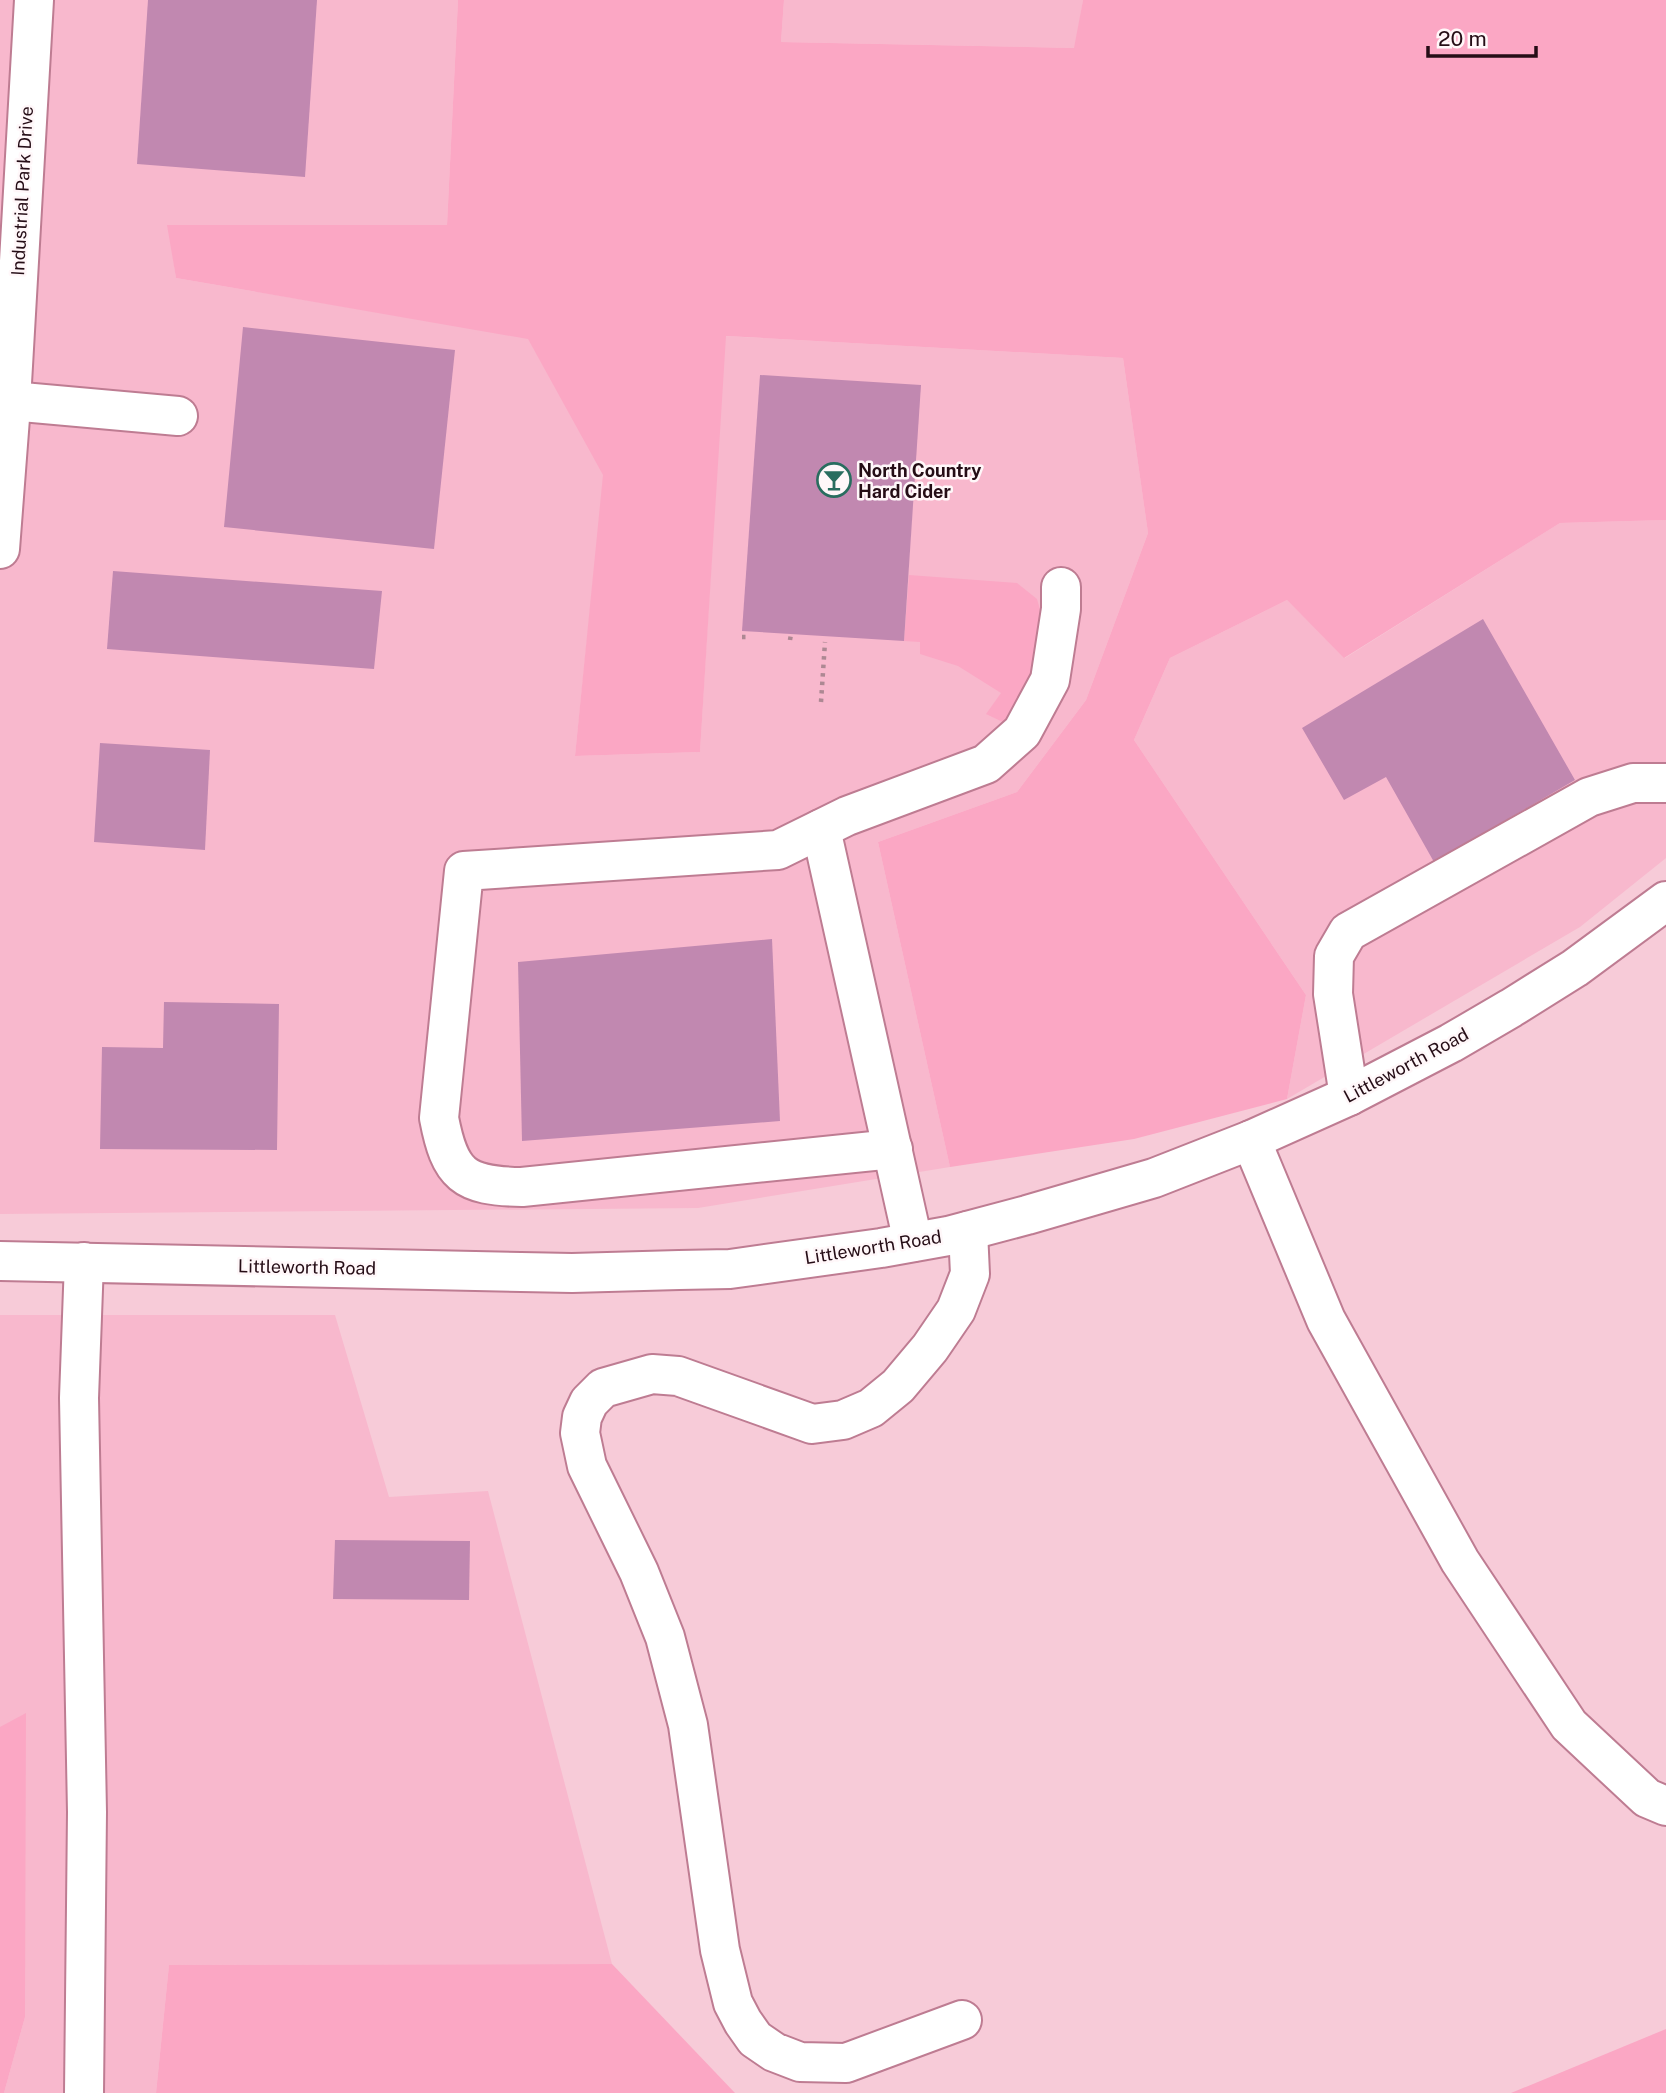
<svg xmlns="http://www.w3.org/2000/svg" width="1666" height="2093" font-family="'Public Sans',sans-serif">
	<style>
		.built { fill: #f8b8cd }
		.green { fill: #fba7c4 }
		.building { fill: #c188b0 }
		.lines { fill: none; stroke-linecap: round; stroke-linejoin: round }
		.minor-casing { stroke: #be7c92; stroke-width: 42 }
		.major-casing { stroke: #be7c92; stroke-width: 42 }
		.path { stroke: #ad8893; stroke-width: 4.5; stroke-dasharray: 3.5 5; stroke-linecap: butt }
		.minor { stroke: #fff; stroke-width: 38 }
		.major { stroke: #fff; stroke-width: 38 }
		.labels { text-anchor: middle; dominant-baseline: central; stroke-width: 5; stroke-linejoin: round; paint-order: stroke }
		.street-label { font-size: 18px; fill: #250d16; stroke: #fff7f9 }
		.poi-label { font-size: 18px; font-weight: bold; fill: #250d16; stroke: #fff7f9; text-anchor: start }
	</style>
	<rect width="100%" height="100%" fill="#f7cbd8"/>
	<g class="built">
		<polygon points="0,0 458,0 447,225 168,225 176,278 528,338 604,475 575,756 700,752 725,336 1123,358 1148,533 1086,700 1017,792 878,842 950,1167 698,1208 0,1214"/>
		<polygon points="784,0 1083,0 1075,48 781,42"/>
		<polygon points="1666,520 1666,858 1580,927 1287,1099 1306,995 1134,740 1170,658 1287,600 1345,658 1560,523"/>
		<polygon points="0,1315 335,1315 389,1497 488,1491 612,1964 169,1965 156,2093 4,2093 25,2017 0,1727"/>
	</g>
	<g class="green">
		<polygon points="458,0 784,0 781,42 1074,48 1083,0 1666,0 1666,520 1560,523 1344,658 1287,600 1170,658 1134,740 1306,995 1287,1099 1134,1139 950,1167 878,842 1017,792 1086,700 1148,533 1123,358 726,336 700,752 575,756 603,475 528,339 176,278 167,225 447,225"/>
		<polygon points="909,575 1017,583 1037,599 1044,623 1038,669 1007,724 986,714 1001,693 958,666 920,654 920,642 904,641"/>
		<polygon points="26,1713 25,2017 4,2093 0,2093 0,1727"/>
		<polygon points="612,1964 735,2093 156,2093 169,1965"/>
		<polygon points="1666,2029 1666,2093 1511,2093"/>
	</g>
	<g class="building">
		<polygon points="148,0 317,0 305,177 137,164"/>
		<polygon points="243,327 455,350 434,549 224,527"/>
		<polygon points="760,375 921,385 904,641 742,631"/>
		<polygon points="113,571 382,591 374,669 107,649"/>
		<polygon points="1483,619 1575,780 1434,862 1386,777 1344,800 1302,728"/>
		<polygon points="100,743 210,750 205,850 94,842"/>
		<polygon points="772,939 780,1121 522,1141 518,962"/>
		<polygon points="164,1002 279,1004 277,1150 100,1149 102,1047 163,1048"/>
		<polygon points="335,1540 470,1541 469,1600 333,1599"/>
	</g>
	<g class="lines">
		<g class="minor-casing">
			<g id="minor">
				<polyline points="11,401 178,416"/>
				<polyline points="0,549 10,418 34,0"/>
				<polyline points="821,829 913,1242"/>
				<polyline points="1349,1096 1333,994 1334,956 1348,932 1589,797 1633,783 1666,783"/>
				<polyline points="1251,1140 1326,1320 1460,1561 1569,1725 1647,1798 1666,1806"/>
				<path d="M893,1149l-371,38c-59,-1 -72,-12 -83,-69l25,-247 314,-21 69,-34 139,-52 36,-32 28,-52 11,-71v-22"/>
				<polyline points="962,2020 846,2063 800,2062 774,2052 755,2039 743,2022 733,2003 720,1950 688,1725 665,1637 639,1572 587,1466 580,1433 582,1417 589,1402 603,1388 652,1374 678,1376 812,1424 843,1420 871,1408 898,1386 930,1348 956,1310 970,1274 968,1231"/>
				<polyline points="84,2093 87,1812 79,1398 84,1262"/>
			</g>
		</g>
		<g class="major-casing">
			<polyline id="major" points="0,1261 572,1273 679,1270 730,1269 881,1248 948,1236 1027,1215 1154,1178 1251,1140 1349,1096 1451,1043 1511,1008 1575,968 1666,901"/>
		</g>
		<g class="path">
			<polyline points="742,637 748,637"/>
			<polyline points="790,640 791,634"/>
			<polyline points="821,702 825,642"/>
		</g>
		<use href="#minor" class="minor"/>
		<use href="#major" class="major"/>
	</g>
	<defs>
		<g id="bar-ring" transform="scale(1.75)"><circle r="9.5" fill="#fff7f9" stroke="#296d5f" stroke-width="1.5"/><path d="M-6-5H6L.8 .8V4.5H3.5V6h-7V4.5H-.8V.8Z" fill="#296d5f"/></g>
	</defs>
	<g fill-rule="evenodd">
		<use href="#bar-ring" x="834" y="480"/>
	</g>
	<g class="labels">
		<g class="street-label">
			<text transform="translate(22 191) rotate(-87)">Industrial Park Drive</text>
			<text transform="translate(1406 1065) rotate(-28)">Littleworth Road</text>
			<text transform="translate(873 1247) rotate(-9)">Littleworth Road</text>
			<text transform="translate(307 1267) rotate(1)">Littleworth Road</text>
		</g>
		<g class="poi-label">
			<text x="858" y="470">North Country<tspan x="858" dy="21">Hard Cider</tspan></text>
		</g>
	</g>
	<path d="M1428 46v10h108v-10" fill="none" stroke="#250d16" stroke-width="3.5"/>
	<text x="1438" y="46" font-size="21" fill="#250d16" stroke="#fff7f9" stroke-width="5" paint-order="stroke">20 m</text>
</svg>
